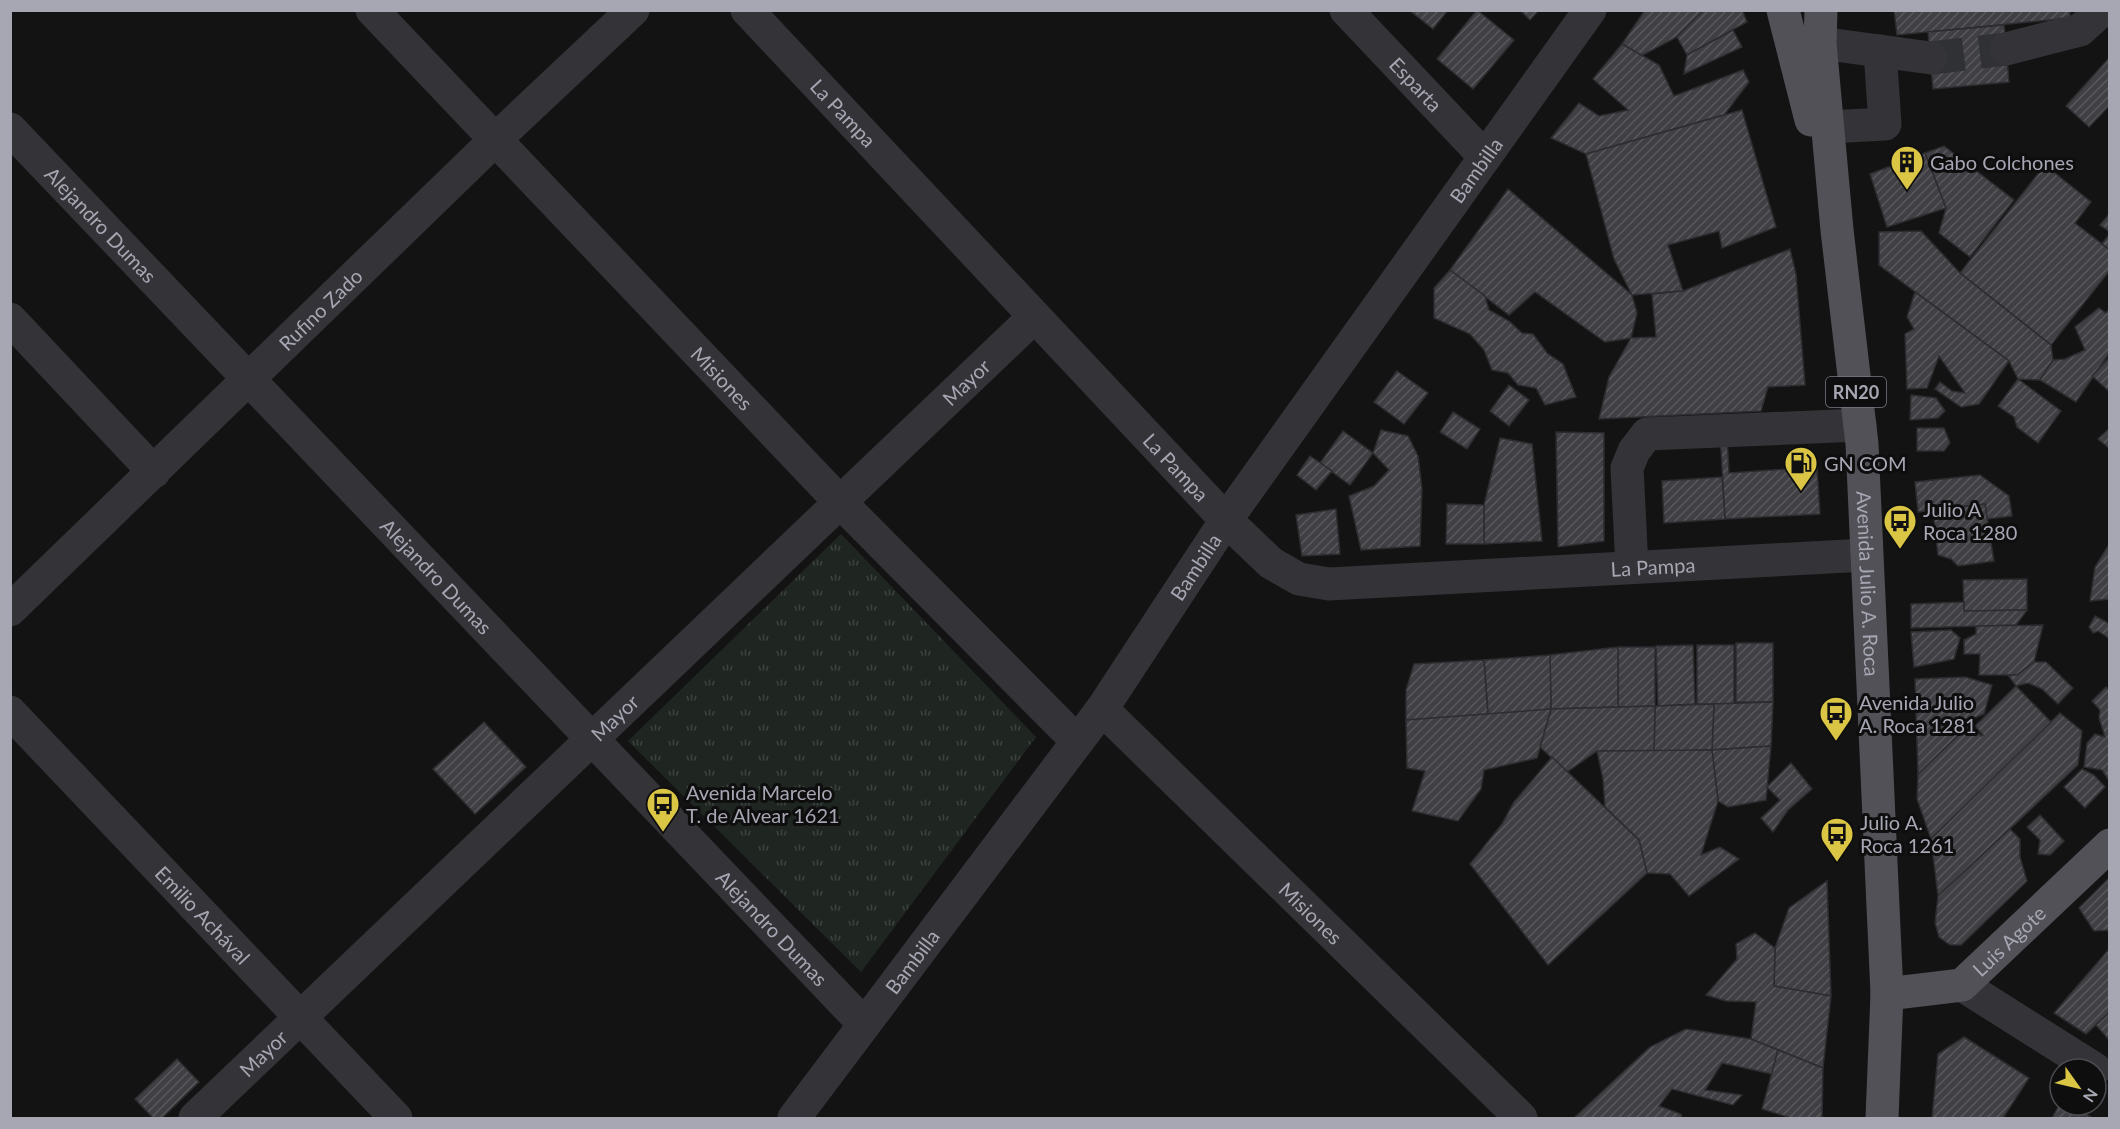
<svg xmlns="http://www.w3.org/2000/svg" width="2120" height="1129" font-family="Lato,sans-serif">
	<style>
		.park { fill: url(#park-tufts) }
		.building { fill: url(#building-hatch); stroke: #2d2d30; stroke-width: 1.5 }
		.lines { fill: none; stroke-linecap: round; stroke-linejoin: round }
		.minor-tunnel { stroke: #303134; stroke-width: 33; stroke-dasharray: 33 16; stroke-linecap: butt }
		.minor { stroke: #343438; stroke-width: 33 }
		.major { stroke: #515157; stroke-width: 33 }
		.labels { text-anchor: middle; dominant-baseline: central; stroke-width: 6; stroke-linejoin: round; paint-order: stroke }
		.shield { fill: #0e0e0f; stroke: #787982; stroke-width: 1.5 }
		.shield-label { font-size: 18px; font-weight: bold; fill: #a6a7b3 }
		.street-label { font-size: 20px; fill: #a6a7b3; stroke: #0e0e0f }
		.poi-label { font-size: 20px; fill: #a6a7b3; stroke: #0e0e0f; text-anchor: start }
	</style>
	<defs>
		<pattern id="park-tufts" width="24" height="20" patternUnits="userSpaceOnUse" patternTransform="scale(1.5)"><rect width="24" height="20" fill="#1f2621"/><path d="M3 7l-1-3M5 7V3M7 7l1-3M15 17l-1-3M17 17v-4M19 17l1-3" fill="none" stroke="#3d433f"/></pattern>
		<pattern id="building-hatch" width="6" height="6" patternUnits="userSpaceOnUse" patternTransform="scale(1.5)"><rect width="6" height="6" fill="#404044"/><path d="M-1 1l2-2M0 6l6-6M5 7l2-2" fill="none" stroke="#59595d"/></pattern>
	</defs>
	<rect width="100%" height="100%" fill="#131314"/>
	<polygon class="park" points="841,534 1036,737 861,972 628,741"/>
	<g class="building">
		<polygon points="1409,10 1448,10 1433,29"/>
		<polygon points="1477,10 1514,40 1473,89 1437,59"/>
		<polygon points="1520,10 1539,10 1530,20"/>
		<polygon points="1645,10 1704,10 1677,37 1641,56 1622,44"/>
		<polygon points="1704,10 1742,10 1747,22 1687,55 1677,37"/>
		<polygon points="1894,10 2070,10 2070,18 1897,35"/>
		<polygon points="2004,25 2009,82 1933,89 1928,32"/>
		<polygon points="1733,30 1742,47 1684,74 1687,55"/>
		<polygon points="1622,44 1659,65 1674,96 1743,70 1749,82 1724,115 1586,154 1551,138 1579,103 1599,116 1628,110 1593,79"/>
		<polygon points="2110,57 2110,105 2089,127 2066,106"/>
		<polygon points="1742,110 1776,227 1722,248 1719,231 1668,245 1683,291 1632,295 1614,259 1586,154"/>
		<polygon points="1944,146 2014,200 1970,257 1939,233 1946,208 1925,153"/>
		<polygon points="1925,153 1946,208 1887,227 1870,174"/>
		<polygon points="2045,165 2091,202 2075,223 2110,250 2110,270 2051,345 1960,273"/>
		<polygon points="1508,189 1632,295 1637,313 1631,338 1605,342 1535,292 1509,315 1450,270"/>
		<polygon points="2110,213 2110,232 2100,225"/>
		<polygon points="1921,231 1960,273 2051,345 2053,360 2040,380 2018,379 2009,361 1879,265 1879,232"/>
		<polygon points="2110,233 2110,250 2102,244"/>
		<polygon points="1790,249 1796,274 1805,385 1768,387 1761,411 1599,419 1609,377 1631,338 1656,337 1652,294 1683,291"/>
		<polygon points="1450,270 1485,296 1489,310 1509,321 1522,333 1533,334 1547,353 1563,364 1576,397 1545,405 1536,388 1518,385 1508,373 1492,370 1484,350 1470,334 1434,318 1434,288"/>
		<polygon points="1915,292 2009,361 1979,404 1961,407 1935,389 1940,382 1952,391 1965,393 1939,356 1927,388 1907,389 1905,334 1914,329 1907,317"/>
		<polygon points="2099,308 2106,313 2110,308 2110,352 2076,402 2040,380 2053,360 2065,359 2085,350 2075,327"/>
		<polygon points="2110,357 2110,392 2092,376"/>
		<polygon points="1397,371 1428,393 1404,424 1374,402"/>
		<polygon points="2018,379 2061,411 2038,443 2017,427 2014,417 1998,406"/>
		<polygon points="1509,385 1529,400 1509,426 1490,411"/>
		<polygon points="1911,395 1936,398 1945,411 1938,418 1910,420"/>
		<polygon points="1453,412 1480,429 1467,449 1440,432"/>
		<polygon points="1726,415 1729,473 1817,467 1820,514 1725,519 1719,416"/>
		<polygon points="1917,428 1944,428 1950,443 1944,451 1917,451"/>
		<polygon points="2110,428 2110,449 2098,439"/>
		<polygon points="1381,430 1408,436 1418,456 1422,489 1420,546 1361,550 1349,496 1374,486 1389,470 1373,453"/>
		<polygon points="1343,431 1373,453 1350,485 1320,463"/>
		<polygon points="1556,432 1604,433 1604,541 1558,547"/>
		<polygon points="1500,438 1532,444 1542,541 1484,544 1484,505"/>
		<polygon points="1310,456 1332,471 1316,490 1297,475"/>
		<polygon points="1980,475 2009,496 2012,516 1987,519 1985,504 1918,512 1915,482"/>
		<polygon points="1722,477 1725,519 1664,523 1662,481"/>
		<polygon points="1447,504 1484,505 1484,544 1446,544"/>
		<polygon points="1985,504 1994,561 1958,566 1951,559 1938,555 1933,510"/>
		<polygon points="1336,509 1340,554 1302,556 1296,515"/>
		<polygon points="2110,543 2110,599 2090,601 2095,567"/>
		<polygon points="2027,579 2027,610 1964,611 1963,580"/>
		<polygon points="1964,602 1964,611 2027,610 2016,625 1911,628 1911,604"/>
		<polygon points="2095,616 2110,624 2110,639 2098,631 2093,633 2089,627"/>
		<polygon points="2043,625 2034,662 2017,675 1979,675 1980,654 1964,654 1964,640 1976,634 1976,626"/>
		<polygon points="1951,630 1960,638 1954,659 1914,667 1911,632"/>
		<rect x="1736" y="643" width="37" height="59"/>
		<polygon points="1693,645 1695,704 1658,706 1656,646"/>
		<rect x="1697" y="645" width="37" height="59"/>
		<polygon points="1618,647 1655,647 1655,706 1618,707"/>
		<polygon points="1618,647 1618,707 1551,709 1550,655"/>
		<polygon points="1550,655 1551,709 1488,715 1484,660"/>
		<polygon points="1484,660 1488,715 1406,720 1406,690 1414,664"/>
		<polygon points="2034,662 2046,662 2073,688 2058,704 2042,689 2028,683 2016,686 2008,675 2017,675"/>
		<polygon points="1965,677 1992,685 1984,714 1962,723 1958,740 1918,774 1915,679"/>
		<polygon points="2016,686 2052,723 1931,839 1917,799 1918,774 1970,724 1981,736 1983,735 1975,726"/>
		<polygon points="2106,687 2110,691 2110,782 2102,770 2084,767 2087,743 2095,734 2105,737 2099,718 2100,710 2092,701"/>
		<polygon points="1773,702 1771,746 1712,750 1714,704"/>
		<polygon points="1714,704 1712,750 1654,752 1655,706"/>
		<polygon points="1655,706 1654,752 1597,751 1567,772 1540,747 1551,709"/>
		<polygon points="1551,709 1537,758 1484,770 1481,789 1458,821 1412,811 1425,771 1407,768 1406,720"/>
		<polygon points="2060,713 2082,731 2078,765 1938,896 1931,839"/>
		<polygon points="484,722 526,767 475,814 433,769"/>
		<polygon points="1771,746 1766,800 1728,807 1718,801 1712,750"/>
		<polygon points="1712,750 1718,801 1701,855 1720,847 1739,859 1689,896 1670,874 1647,873 1639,840 1605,807 1603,779 1597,751"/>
		<polygon points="1552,757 1639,840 1647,873 1548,965 1470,864 1502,824 1514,802"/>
		<polygon points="1791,763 1812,789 1788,810 1773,832 1761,818 1780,800 1767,787"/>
		<polygon points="2082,769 2094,775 2105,787 2085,808 2064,787"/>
		<polygon points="2040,815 2064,841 2050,855 2038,854 2040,840 2027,827"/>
		<polygon points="2010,829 2020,839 2020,857 2027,881 1961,945 1950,945 1939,937 1935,923 1938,896"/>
		<polygon points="2110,877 2110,930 2094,931 2079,908"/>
		<polygon points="1827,881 1831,996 1774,986 1775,948 1789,908"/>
		<polygon points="1755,933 1775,948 1774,986 1831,996 1823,1068 1751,1039 1756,1002 1726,1001 1706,995 1737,959 1736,944"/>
		<polygon points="2110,948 2110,1012 2086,1034 2054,1013"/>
		<polygon points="2110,1012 2110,1041 2096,1025"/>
		<polygon points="1686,1029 1751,1039 1778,1050 1772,1074 1722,1063 1705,1090 1742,1095 1733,1105 1672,1089 1659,1106 1681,1114 1682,1118 1574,1118 1650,1047"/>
		<polygon points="1964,1037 2029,1078 2003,1118 1932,1118 1938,1054"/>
		<polygon points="1778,1050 1823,1068 1822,1118 1791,1118 1762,1109"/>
		<polygon points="177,1059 199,1082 162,1118 153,1118 135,1099"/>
		<polygon points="2060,1104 2072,1105 2091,1117 2052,1118"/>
	</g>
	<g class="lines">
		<polyline class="minor-tunnel" points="1931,58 2006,49"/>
		<g class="minor">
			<path id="s1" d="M372,10l468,492 237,239"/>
			<path id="s2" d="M747,10l479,510 45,43 28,16 30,5 537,-29"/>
			<path id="s3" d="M1346,10l139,147"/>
			<polyline points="1820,43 1931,58"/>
			<polyline points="2006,49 2080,30 2102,10"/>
			<polyline points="1828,127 1885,124 1880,51"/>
			<path id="s4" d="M10,129l854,895"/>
			<polyline points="10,319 154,472"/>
			<polyline points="1632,567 1627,468 1634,451 1647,434 1860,425"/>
			<path id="s5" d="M10,610l486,-471 137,-129"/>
			<path id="s6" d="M1102,709l419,409"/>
			<path id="s7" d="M10,712l386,406"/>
			<polyline points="1962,985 2095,1069"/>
			<path id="s8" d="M195,1118l839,-801"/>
			<path id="s9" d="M794,1118l308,-409 124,-189 364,-510"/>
		</g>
		<g class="major">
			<polyline points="1783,10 1811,120"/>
			<path id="s10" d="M1821,10l-1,33 17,187 25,214 25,550 -5,124"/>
			<path id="s11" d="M1887,994l75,-9 148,-140"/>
		</g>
	</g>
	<defs>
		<g id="building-pin" transform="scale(1.725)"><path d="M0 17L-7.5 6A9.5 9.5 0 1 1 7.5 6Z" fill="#dbc544" stroke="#0e0e0f"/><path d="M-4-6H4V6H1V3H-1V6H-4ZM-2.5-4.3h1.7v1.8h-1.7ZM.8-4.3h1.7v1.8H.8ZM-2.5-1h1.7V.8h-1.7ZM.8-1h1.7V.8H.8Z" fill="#111"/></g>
		<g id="fuel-pin" transform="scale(1.725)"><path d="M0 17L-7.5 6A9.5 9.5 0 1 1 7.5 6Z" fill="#dbc544" stroke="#0e0e0f"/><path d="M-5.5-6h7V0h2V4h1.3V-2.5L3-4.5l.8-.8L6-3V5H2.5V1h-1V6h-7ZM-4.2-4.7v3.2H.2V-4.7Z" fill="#111"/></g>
		<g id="bus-pin" transform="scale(1.725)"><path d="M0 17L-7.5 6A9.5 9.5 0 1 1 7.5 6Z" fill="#dbc544" stroke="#0e0e0f"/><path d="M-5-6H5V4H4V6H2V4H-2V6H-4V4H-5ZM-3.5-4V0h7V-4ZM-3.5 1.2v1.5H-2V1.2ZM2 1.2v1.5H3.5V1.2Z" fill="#111"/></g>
	</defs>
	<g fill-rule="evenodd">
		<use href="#building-pin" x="1907" y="162"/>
		<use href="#fuel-pin" x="1801" y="463"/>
		<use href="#bus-pin" x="1900" y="521"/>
		<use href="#bus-pin" x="1836" y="713"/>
		<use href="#bus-pin" x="663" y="804"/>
		<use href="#bus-pin" x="1837" y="834"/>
	</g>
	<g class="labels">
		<rect class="shield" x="1826" y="377" width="60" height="30" rx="4.5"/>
		<g class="shield-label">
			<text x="1856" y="392">RN20</text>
		</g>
		<g class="street-label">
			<text stroke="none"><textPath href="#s3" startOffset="102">Esparta</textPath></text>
			<text stroke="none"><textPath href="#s2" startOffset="141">La Pampa</textPath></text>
			<text stroke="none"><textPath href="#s9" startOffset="1168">Bambilla</textPath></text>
			<text stroke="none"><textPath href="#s4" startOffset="132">Alejandro Dumas</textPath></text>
			<text stroke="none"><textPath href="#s5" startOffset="432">Rufino Zado</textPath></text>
			<text stroke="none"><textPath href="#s1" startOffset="508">Misiones</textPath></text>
			<text stroke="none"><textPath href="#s8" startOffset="1066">Mayor</textPath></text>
			<text stroke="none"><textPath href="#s2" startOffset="627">La Pampa</textPath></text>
			<text stroke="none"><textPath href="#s2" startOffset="1149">La Pampa</textPath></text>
			<text stroke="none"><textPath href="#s9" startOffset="682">Bambilla</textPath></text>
			<text stroke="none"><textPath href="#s4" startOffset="618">Alejandro Dumas</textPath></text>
			<text stroke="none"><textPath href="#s10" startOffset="576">Avenida Julio A. Roca</textPath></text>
			<text stroke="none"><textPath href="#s8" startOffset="580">Mayor</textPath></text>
			<text stroke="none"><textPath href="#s6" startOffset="292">Misiones</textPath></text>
			<text stroke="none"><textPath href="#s7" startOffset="280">Emilio Achával</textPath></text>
			<text stroke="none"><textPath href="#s4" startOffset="1104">Alejandro Dumas</textPath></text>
			<text stroke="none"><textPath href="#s11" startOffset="140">Luis Agote</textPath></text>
			<text stroke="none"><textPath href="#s9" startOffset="196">Bambilla</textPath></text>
			<text stroke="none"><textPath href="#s8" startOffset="94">Mayor</textPath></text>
		</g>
		<g class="poi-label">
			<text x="1930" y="162">Gabo Colchones</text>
			<text x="1824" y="463">GN COM</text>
			<text x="1923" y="509">Julio A<tspan x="1923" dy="23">Roca 1280</tspan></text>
			<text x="1859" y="702">Avenida Julio<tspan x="1859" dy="23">A. Roca 1281</tspan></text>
			<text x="686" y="792">Avenida Marcelo<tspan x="686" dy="23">T. de Alvear 1621</tspan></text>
			<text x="1860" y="822">Julio A.<tspan x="1860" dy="23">Roca 1261</tspan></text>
		</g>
	</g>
	<rect width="2120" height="1129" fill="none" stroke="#a6a7b3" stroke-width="24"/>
	<g transform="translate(2078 1087) rotate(124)"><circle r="28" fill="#0e0e0f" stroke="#4b4b51" stroke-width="1.5"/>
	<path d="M0-4.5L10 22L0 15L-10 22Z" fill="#dbc544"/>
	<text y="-9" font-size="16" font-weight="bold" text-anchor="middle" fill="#a6a7b3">N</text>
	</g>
</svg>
